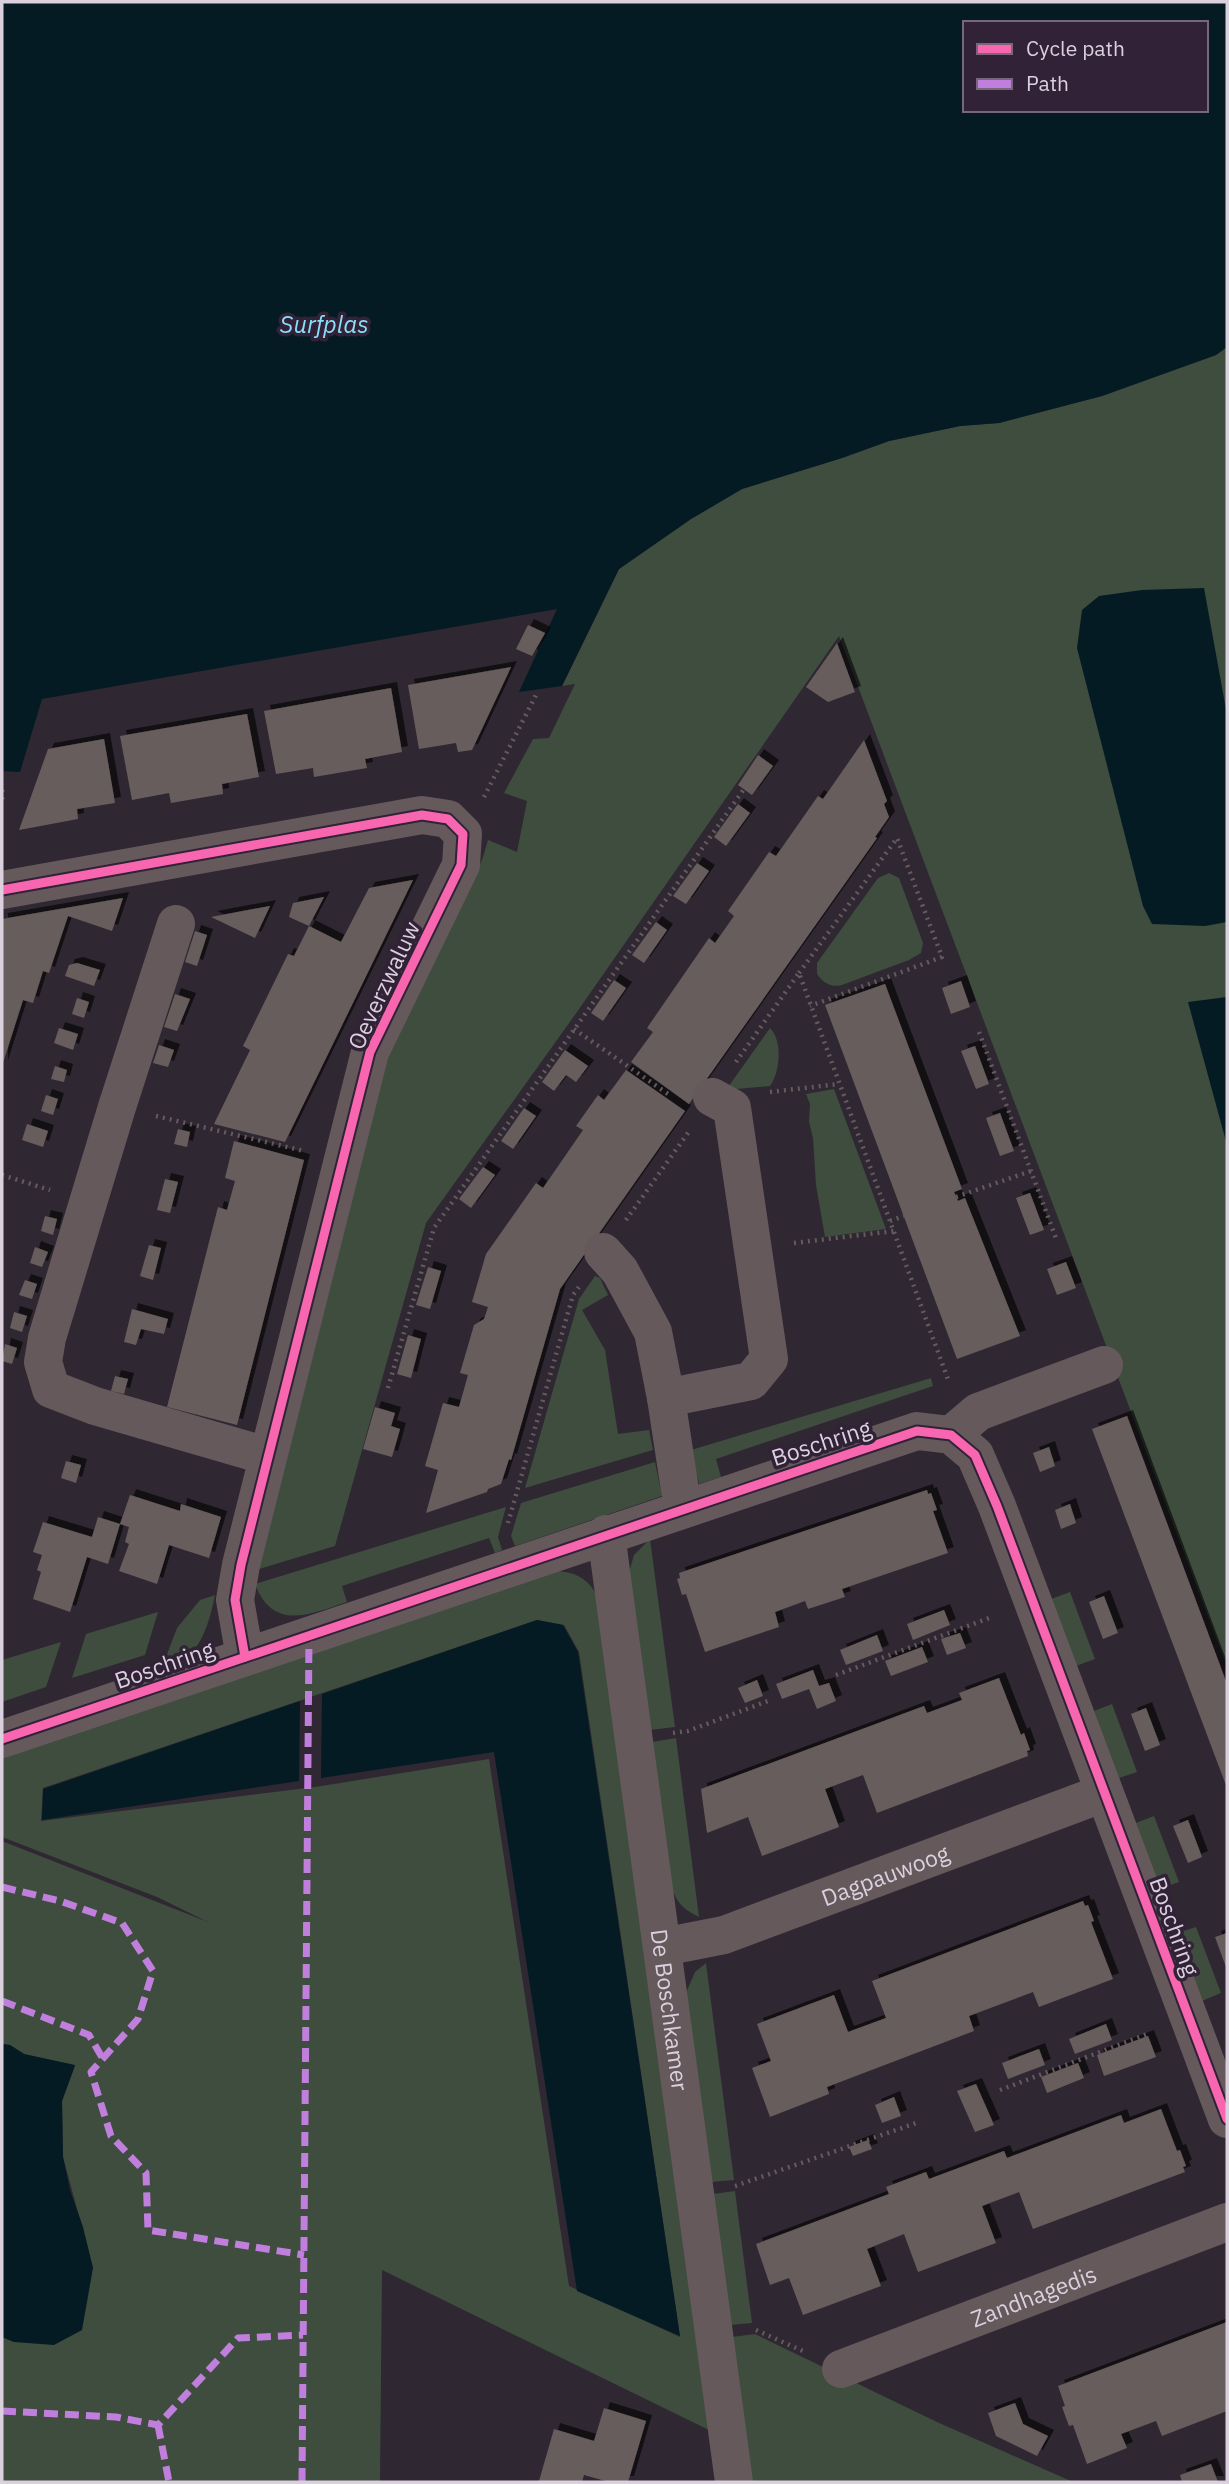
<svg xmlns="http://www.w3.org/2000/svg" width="1229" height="2484" font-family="'IBM Plex Sans',sans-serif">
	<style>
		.green { fill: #3e4d3e; fill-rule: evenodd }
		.water { fill: #041b23; fill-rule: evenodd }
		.building { fill: #685d5d; filter: url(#shadow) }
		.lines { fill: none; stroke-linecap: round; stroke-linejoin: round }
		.path { stroke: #655a5e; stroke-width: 4.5; stroke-dasharray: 2 5; stroke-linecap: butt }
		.minor { stroke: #66595c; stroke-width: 38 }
		.quiet { stroke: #c07fdc; stroke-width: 7; stroke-dasharray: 14 7; stroke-linecap: butt }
		.cycleway-casing { stroke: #322237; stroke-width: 13 }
		.cycleway { stroke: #f766af; stroke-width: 9 }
		.labels { text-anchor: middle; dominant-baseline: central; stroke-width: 7; stroke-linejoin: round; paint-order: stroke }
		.street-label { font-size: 23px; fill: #dbd0de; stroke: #322237 }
		.water-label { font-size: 24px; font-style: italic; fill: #89dff8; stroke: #322237 }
	</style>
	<defs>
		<filter id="shadow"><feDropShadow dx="6" dy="-6" stdDeviation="0" flood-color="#0009"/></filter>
	</defs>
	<rect width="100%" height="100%" fill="#2f2732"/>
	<g class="green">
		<polygon points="1227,347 1227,1667 839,636 577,1012 426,1223 335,1546 256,1570 387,1055 482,860 488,840 517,852 527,801 504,793 533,739 549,738 575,684 562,686 619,569 691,519 742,489 842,458 889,441 960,426 999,423 1102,396 1216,355"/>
		<path d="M889,873l10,5 24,65 -2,10 -12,7 -67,25c-10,3 -19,-2 -25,-11v-11l61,-85z"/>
		<path d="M770,1028c13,13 10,44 0,58l-44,4z"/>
		<polygon points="834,1089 886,1229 825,1237 816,1185 813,1138 809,1122 810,1104 806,1094"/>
		<polygon points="595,1276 600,1278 608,1295 582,1310 605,1350 618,1434 649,1430 653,1450 525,1488 579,1299"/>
		<polygon points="931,1378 933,1386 716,1459 721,1477 699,1484 691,1450"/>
		<polygon points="655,1462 662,1496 515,1546 511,1536 521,1503"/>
		<path d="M506,1507l-8,30 4,13 -7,3 -6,-15 -147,48 5,16c-36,12 -74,30 -92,-18z"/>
		<polygon points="650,1539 675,1727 650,1730 629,1572 634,1555"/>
		<path d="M557,1571c18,1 32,8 40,25l114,835 -329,-161 -2,212h-378v-145l12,5 79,-74 -30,-111 -1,-56 13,-35 -51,-12 -14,-9 -8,-1v-203l206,81 -51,-25 -155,-60v-79zM537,1620l27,5 15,27 101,685 -111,-51 -80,-527 -174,28 -274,34 2,-33z"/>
		<polygon points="1070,1592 1095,1659 1076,1666 1051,1599"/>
		<path d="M215,1595c-5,24 -15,68 -47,67l-2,-5 11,-29 23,-28z"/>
		<polygon points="158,1612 145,1655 72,1678 86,1634"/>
		<polygon points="61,1642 46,1687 2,1702 2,1660"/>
		<polygon points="1112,1704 1137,1772 1119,1778 1094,1711"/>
		<path d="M676,1738l23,179c-15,-7 -22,-14 -28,-30l-19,-145z"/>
		<polygon points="1154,1816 1179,1882 1160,1889 1136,1823"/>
		<polygon points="1196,1927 1221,1993 1202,2001 1177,1933"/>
		<polygon points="706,1963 734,2180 711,2182 686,1993 695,1972"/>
		<polygon points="735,2191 752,2323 730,2325 713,2194"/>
		<polygon points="755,2334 937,2422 1073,2482 752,2482 732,2337"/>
	</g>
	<g class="water">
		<path d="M2,2h1225v345l-11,8 -114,41 -103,27 -39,3 -71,15 -47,17 -100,31 -51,30 -72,50 -57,117 -43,6 38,-83 -515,90 -22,73 -18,-1zM965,23h241v87h-241z"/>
		<polygon points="1204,588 1227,715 1227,922 1205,926 1152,924 1143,906 1077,648 1082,610 1099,596 1142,590"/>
		<polygon points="1227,997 1227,1145 1188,1002"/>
		<polygon points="537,1620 563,1625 578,1652 680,2336 577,2291 494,1752 321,1778 322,1694"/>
		<polygon points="300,1701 299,1781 42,1820 43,1789"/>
		<polygon points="2,2044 10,2045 24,2054 75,2065 62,2101 63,2157 70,2190 83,2227 93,2268 82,2330 54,2345 14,2342 2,2337"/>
	</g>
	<g class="building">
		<polygon points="528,625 545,633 532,656 516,649"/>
		<polygon points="837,643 855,692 828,702 806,687"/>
		<polygon points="511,667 472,750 458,752 456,743 419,749 408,685"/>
		<polygon points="391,688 402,752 365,759 367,768 314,777 313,768 276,774 264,711"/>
		<polygon points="247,714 259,777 222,784 223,794 171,803 169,793 132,800 120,736"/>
		<polygon points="104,739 115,803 77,809 78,819 19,830 48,749"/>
		<polygon points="864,740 887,801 884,804 889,817 875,837 877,838 689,1104 631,1062 653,1032 647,1028 709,938 715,943 734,916 728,911 769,852 776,856 818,796 823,799"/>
		<polygon points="758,755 773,766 752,795 738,785"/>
		<polygon points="738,804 750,813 726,846 714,837"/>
		<polygon points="697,863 709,871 686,904 673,896"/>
		<polygon points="413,880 285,1142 214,1124 250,1050 243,1046 288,954 294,956 309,926 341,942 369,888"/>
		<polygon points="324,897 309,926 289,917 293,903"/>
		<polygon points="123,898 112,931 68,916 49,973 43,971 33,1003 23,1000 2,1066 2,919"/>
		<polygon points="270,906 255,938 211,917"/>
		<polygon points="656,922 667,930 644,963 632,955"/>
		<polygon points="195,931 207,935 197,966 185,962"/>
		<polygon points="77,963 100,970 94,986 65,976 69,965"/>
		<polygon points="614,980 626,988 603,1021 591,1013"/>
		<polygon points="961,981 970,1007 951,1014 942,988"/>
		<polygon points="885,984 962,1189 954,1192 958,1201 965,1198 1020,1336 957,1359 825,1005"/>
		<polygon points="175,994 190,999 177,1031 164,1027"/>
		<polygon points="77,998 89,1002 84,1018 72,1014"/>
		<polygon points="59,1028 78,1034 73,1050 54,1043"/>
		<polygon points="159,1045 174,1050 168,1067 153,1063"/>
		<polygon points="975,1046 989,1084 976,1089 961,1051"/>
		<polygon points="565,1050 588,1066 576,1082 566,1075 554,1091 542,1082"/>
		<polygon points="55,1066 67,1070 64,1082 51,1079"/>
		<polygon points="626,1070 685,1111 560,1289 511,1460 509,1459 501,1484 488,1489 487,1492 426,1513 438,1470 425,1466 443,1403 459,1407 468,1375 460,1373 474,1325 484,1319 488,1307 472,1302 486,1254 536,1183 543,1188 583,1130 576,1126 598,1095 604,1100"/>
		<polygon points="46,1095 58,1099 53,1115 41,1111"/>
		<polygon points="524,1108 536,1116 513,1149 501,1141"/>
		<polygon points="1000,1113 1014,1151 1000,1156 986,1118"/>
		<polygon points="27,1124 48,1131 43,1147 22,1140"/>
		<polygon points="178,1129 190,1132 187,1147 174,1144"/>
		<polygon points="234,1141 304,1160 237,1425 167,1407 218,1207 227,1210 235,1181 225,1178"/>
		<polygon points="483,1167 495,1175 471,1208 459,1199"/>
		<polygon points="165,1179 178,1182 170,1213 157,1210"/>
		<polygon points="1030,1193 1044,1230 1030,1235 1016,1198"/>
		<polygon points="45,1216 57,1219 53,1235 41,1231"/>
		<polygon points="149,1245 161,1248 153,1280 140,1276"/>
		<polygon points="35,1247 48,1252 42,1267 30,1263"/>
		<polygon points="1066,1262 1076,1288 1057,1295 1047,1269"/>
		<polygon points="428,1267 441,1271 430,1309 416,1305"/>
		<polygon points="25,1280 37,1284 32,1299 19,1295"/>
		<polygon points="132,1309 168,1319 164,1334 141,1329 136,1345 124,1342"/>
		<polygon points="14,1312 27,1316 22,1332 10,1328"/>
		<polygon points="408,1335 421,1339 411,1378 397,1374"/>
		<polygon points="5,1344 17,1348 12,1364 2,1361"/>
		<polygon points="115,1376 128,1379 124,1394 111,1391"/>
		<polygon points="375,1407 395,1413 391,1426 400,1429 392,1457 363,1449"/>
		<polygon points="1127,1416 1227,1684 1227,1788 1092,1429"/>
		<polygon points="1049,1447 1055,1466 1040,1472 1033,1453"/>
		<polygon points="66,1461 81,1465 76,1483 61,1478"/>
		<polygon points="927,1490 928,1494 931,1493 937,1510 933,1511 948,1553 842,1589 845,1597 808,1609 805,1601 775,1612 779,1627 705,1652 686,1594 682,1595 677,1579 680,1578 679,1573"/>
		<polygon points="130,1495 180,1511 181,1504 221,1517 209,1558 169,1545 157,1584 119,1571 129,1544 125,1542 129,1527 120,1524 108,1564 87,1557 70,1612 33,1599 41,1572 37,1570 42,1555 33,1552 43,1522 92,1537 98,1517 120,1524"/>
		<polygon points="1070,1504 1076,1523 1061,1529 1055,1510"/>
		<polygon points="1104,1596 1118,1633 1103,1639 1089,1602"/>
		<polygon points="944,1610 950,1625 913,1640 907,1624"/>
		<polygon points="960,1633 966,1648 947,1655 941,1639"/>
		<polygon points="877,1635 883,1651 846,1665 840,1650"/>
		<polygon points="922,1647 928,1662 891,1676 885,1661"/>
		<polygon points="813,1670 819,1686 829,1683 836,1701 817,1709 809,1689 782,1699 776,1684"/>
		<polygon points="999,1678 1021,1735 1024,1733 1030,1750 1027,1751 1028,1756 877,1813 863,1775 825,1789 839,1827 762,1856 748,1817 707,1833 701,1789 924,1706 927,1713 962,1700 959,1693"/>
		<polygon points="757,1680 763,1696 745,1703 738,1688"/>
		<polygon points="1146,1708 1160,1745 1145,1751 1131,1714"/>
		<polygon points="1188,1820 1202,1857 1188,1863 1173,1826"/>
		<polygon points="1083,1901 1085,1906 1088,1905 1094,1921 1091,1922 1113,1979 1039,2007 1033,1992 969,2016 974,2031 827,2087 829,2094 770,2117 752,2068 771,2061 757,2024 834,1995 848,2032 886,2018 872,1981"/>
		<polygon points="1227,1933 1227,1970 1215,1937"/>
		<polygon points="1106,2024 1112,2040 1075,2054 1069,2039"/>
		<polygon points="1148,2036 1156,2057 1104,2076 1097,2055"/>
		<polygon points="1039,2049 1045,2065 1008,2079 1002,2063"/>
		<polygon points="1078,2063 1084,2078 1047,2093 1041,2077"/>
		<polygon points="976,2084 994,2125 975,2132 957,2091"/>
		<polygon points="894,2097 901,2116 882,2123 875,2105"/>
		<polygon points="1161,2109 1177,2151 1180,2150 1186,2166 1183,2167 1185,2172 1033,2229 1019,2192 982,2206 996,2243 918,2272 904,2234 867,2249 881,2286 803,2315 789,2278 770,2285 756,2244 889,2194 886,2187 926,2172 929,2179 1004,2151 1007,2158 1121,2115 1124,2123"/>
		<polygon points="868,2140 872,2149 853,2156 849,2147"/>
		<polygon points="1227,2322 1227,2411 1162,2436 1156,2421 1121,2434 1127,2448 1087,2464 1073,2425 1069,2426 1062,2407 1065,2406 1058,2386"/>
		<polygon points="1015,2403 1023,2424 1048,2436 1037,2456 996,2436 988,2413"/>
		<polygon points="604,2408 646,2421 628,2482 609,2482 584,2475 582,2482 539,2481 554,2429 594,2441"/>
		<polygon points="1211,2464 1218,2482 1182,2482 1180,2475"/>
	</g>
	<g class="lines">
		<g class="path">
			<polyline points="2,791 4,793 2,800"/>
			<polyline points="484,797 536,695"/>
			<polyline points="799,973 897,838 942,957 810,1006"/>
			<polyline points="574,1029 671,1096"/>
			<polyline points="979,1032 1057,1241"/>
			<polyline points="736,1062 799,973 949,1382"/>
			<polyline points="770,1092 839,1084"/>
			<polyline points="156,1116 304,1151"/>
			<polyline points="2,1175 50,1190"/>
			<polyline points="956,1197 1031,1171"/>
			<polyline points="626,1220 690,1130"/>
			<polyline points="890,1221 904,1216"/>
			<polyline points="794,1243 894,1231"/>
			<polyline points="388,1388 434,1228 744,789"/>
			<polyline points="508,1523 573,1295 579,1287"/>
			<polyline points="836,1675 992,1617"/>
			<polyline points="673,1733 688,1731 768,1701"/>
			<polyline points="1000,2090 1150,2033"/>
			<polyline points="735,2186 919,2122"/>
			<polyline points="756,2330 805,2352"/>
		</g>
		<g class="minor">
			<polyline points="2,890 422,815 448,819 463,834 461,865 370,1052 241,1565 235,1600 245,1657"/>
			<polyline points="176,924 117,1107 47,1338 43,1362 51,1389 95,1406 267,1456"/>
			<polyline points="603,1252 620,1271 653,1332 666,1398 680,1490 687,1507"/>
			<polyline points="666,1398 751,1381 769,1359 732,1108 712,1097"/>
			<polyline points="951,1435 978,1412 1104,1365"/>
			<path id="s1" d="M606,1534l128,948"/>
			<polyline points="2,1739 917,1431 951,1435 975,1455 997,1506 1227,2119"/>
			<path id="s2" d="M663,1947l61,-12 380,-142"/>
			<path id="s3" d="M841,2369l386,-147"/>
		</g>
		<g class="quiet">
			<polyline points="2,1887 60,1901 122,1923 153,1971 138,2019 91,2072 111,2136 146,2173 148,2230 304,2255"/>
			<polyline points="2,2001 89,2035 103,2059"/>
			<polyline points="2,2411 116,2417 158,2425 238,2338 303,2335"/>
			<polyline points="158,2425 169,2482"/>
			<polyline points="302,2482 309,1635"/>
		</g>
		<g class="cycleway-casing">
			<g id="cycleway">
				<polyline points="2,890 422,815 448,819 463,834 461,865 370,1052 241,1565 235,1600 245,1657"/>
				<polyline points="2,1739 917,1431 951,1435 975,1455 997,1506 1227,2119"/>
			</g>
		</g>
		<use href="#cycleway" class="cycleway"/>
	</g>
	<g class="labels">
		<g class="street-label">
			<text transform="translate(383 985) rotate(-65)">Oeverzwaluw</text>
			<text transform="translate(821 1442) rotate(-18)">Boschring</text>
			<text transform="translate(164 1664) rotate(-19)">Boschring</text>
			<text stroke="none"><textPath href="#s2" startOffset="234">Dagpauwoog</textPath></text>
			<text transform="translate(1175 1926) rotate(70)">Boschring</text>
			<text stroke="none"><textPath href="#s1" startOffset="480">De Boschkamer</textPath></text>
			<text stroke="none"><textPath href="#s3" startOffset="206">Zandhagedis</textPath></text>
		</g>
		<g class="water-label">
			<text x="324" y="324">Surfplas</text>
		</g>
	</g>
	<rect width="1229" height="2484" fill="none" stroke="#dbd0de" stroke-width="7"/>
	<rect x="963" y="21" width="245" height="91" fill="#322237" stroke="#76687a" stroke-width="2"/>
	<rect x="977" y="44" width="35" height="10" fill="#f766af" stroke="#76687a" stroke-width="2"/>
	<text x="1026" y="56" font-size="21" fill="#dbd0de">Cycle path</text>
	<rect x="977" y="79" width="35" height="10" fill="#c07fdc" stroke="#76687a" stroke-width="2"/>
	<text x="1026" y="91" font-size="21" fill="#dbd0de">Path</text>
</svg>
